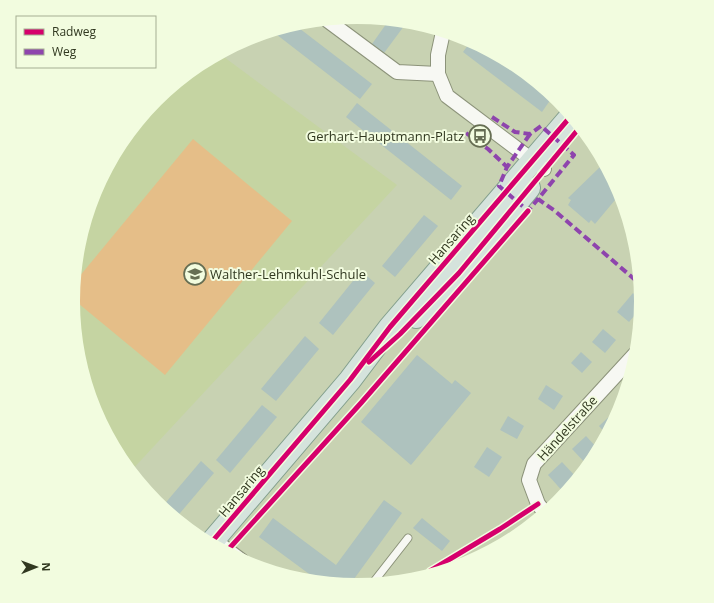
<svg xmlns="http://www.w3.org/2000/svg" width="714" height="603" font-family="'Open Sans',sans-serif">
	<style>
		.built { fill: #c5d4a2 }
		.green { fill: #e5be88 }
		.building { fill: #aec2be }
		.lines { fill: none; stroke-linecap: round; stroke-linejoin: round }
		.lane-casing { stroke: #8c937a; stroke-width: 9 }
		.street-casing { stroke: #8c937a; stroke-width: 16 }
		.primary-casing { stroke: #839f8d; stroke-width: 24 }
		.lane { stroke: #f7f8f3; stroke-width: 7 }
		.street { stroke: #f7f8f3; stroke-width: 14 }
		.primary { stroke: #d5e3dc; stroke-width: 22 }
		.quiet { stroke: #8e44ad; stroke-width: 4; stroke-dasharray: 8 4; stroke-linecap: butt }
		.cycleway-casing { stroke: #f2fcdf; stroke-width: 8 }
		.cycleway { stroke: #d6006c; stroke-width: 5 }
		.labels { text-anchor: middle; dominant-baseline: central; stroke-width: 4; stroke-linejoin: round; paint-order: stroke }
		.poi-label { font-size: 13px; fill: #313820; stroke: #f2fcdf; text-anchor: end }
		.street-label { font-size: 13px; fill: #313820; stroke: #f2fcdf }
	</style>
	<rect width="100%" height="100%" fill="#c8d2b2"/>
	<polygon class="built" points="220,54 397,185 130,472 120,459 94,410 78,357 73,301 78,246 94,192 121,143 156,100 199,65"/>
	<polygon class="green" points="193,139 292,221 165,375 73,299 74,283"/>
	<g class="building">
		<polygon points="389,20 407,22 384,53 372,44"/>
		<polygon points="295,25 372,84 360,99 272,31"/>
		<polygon points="471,41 486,50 551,99 542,112 463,52"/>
		<polygon points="357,103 462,186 451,200 346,117"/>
		<polygon points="600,167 603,170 606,167 620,194 595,224 591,220 589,223 568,205 571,200 568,198"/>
		<polygon points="424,215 438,226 395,277 382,266"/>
		<polygon points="361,271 375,283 333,335 319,323"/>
		<polygon points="633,293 641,301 641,308 629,322 617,312"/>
		<polygon points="603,329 616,340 605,353 592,342"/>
		<polygon points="305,336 319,349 276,401 261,389"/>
		<polygon points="581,352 592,362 582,373 571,363"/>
		<polygon points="417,355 452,384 455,380 471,393 411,465 361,422"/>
		<polygon points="546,385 563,396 554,410 538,399"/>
		<polygon points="262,405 277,417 230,473 216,460"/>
		<polygon points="613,413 616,417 607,435 599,426"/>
		<polygon points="508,416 524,426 517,439 500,430"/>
		<polygon points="586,436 599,450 588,466 572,449"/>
		<polygon points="487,447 502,457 489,477 474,467"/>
		<polygon points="201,461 214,473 175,519 162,507"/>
		<polygon points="562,462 578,479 565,494 548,475"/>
		<polygon points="384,500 402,513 354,579 356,580 352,586 320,582 259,537 273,518 336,565"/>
		<polygon points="422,518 450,541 442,551 413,528"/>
	</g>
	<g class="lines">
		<g class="lane-casing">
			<polyline id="lane" points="372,584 408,538"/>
		</g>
		<g class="street-casing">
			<g id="street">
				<polyline points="327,20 397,72 438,74"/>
				<polyline points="443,32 438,55 438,74 447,96 544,169"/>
				<polyline points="545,513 538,504 529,480 534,464 637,352"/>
				<polyline points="214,540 242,561"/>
			</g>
		</g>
		<g class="primary-casing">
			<g id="primary">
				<polyline points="416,317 459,273 529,188"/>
				<polyline points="210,544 350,380 390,327 571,116"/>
			</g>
		</g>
		<use href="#lane" class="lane"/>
		<use href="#street" class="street"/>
		<use href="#primary" class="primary"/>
		<g class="quiet">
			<polyline points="492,117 515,132 530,134 541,126 574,155 538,199 555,211 640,284"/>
			<polyline points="466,133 488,149 507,167"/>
			<polyline points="530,134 507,167 499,186 528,211 538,199"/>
		</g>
		<g class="cycleway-casing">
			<g id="cycleway">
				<polyline points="369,362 400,334 459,273 580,127"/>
				<polyline points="210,544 350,380 390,327 571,116"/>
				<polyline points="226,552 361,403 528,211"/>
				<polyline points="428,576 430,571 500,529 538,504"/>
			</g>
		</g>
		<use href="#cycleway" class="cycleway"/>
	</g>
	<defs>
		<g id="bus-ring" transform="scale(1.15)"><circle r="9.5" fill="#f2fcdf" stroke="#666e53" stroke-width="1.5"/><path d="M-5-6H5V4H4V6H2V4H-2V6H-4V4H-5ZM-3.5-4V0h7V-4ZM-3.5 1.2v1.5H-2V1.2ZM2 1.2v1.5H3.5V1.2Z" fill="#666e53"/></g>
		<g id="school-ring" transform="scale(1.15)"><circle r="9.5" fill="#f2fcdf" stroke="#666e53" stroke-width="1.5"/><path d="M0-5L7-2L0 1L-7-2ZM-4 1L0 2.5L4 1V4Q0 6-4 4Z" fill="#666e53"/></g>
	</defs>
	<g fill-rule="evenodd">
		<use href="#bus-ring" x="480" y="136"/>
		<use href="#school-ring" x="195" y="274"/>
	</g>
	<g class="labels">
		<g class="poi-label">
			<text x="464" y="136">Gerhart-Hauptmann-Platz</text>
			<text x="210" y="274" text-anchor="start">Walther-Lehmkuhl-Schule</text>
		</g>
		<g class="street-label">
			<text transform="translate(451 239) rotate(-49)">Hansaring</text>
			<text transform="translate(567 428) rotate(-48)">Händelstraße</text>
			<text transform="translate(241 491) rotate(-50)">Hansaring</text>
		</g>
	</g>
	<path d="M0 0H714V603H0ZM80 301a277 277 0 1 1 554 0a277 277 0 1 1-554 0Z" fill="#f2fcdf" fill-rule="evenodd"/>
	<rect x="16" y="16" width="140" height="52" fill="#f2fcdf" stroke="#a5ae93"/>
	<rect x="24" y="29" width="20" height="6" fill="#d6006c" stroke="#a5ae93"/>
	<text x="52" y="36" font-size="12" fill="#313820">Radweg</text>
	<rect x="24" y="49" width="20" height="6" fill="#8e44ad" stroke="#a5ae93"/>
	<text x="52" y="56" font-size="12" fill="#313820">Weg</text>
	<g transform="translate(36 567) rotate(89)" stroke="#f2fcdf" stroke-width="3" paint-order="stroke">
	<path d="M0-3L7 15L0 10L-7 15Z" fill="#313820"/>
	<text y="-6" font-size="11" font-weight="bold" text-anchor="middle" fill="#313820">N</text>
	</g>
</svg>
